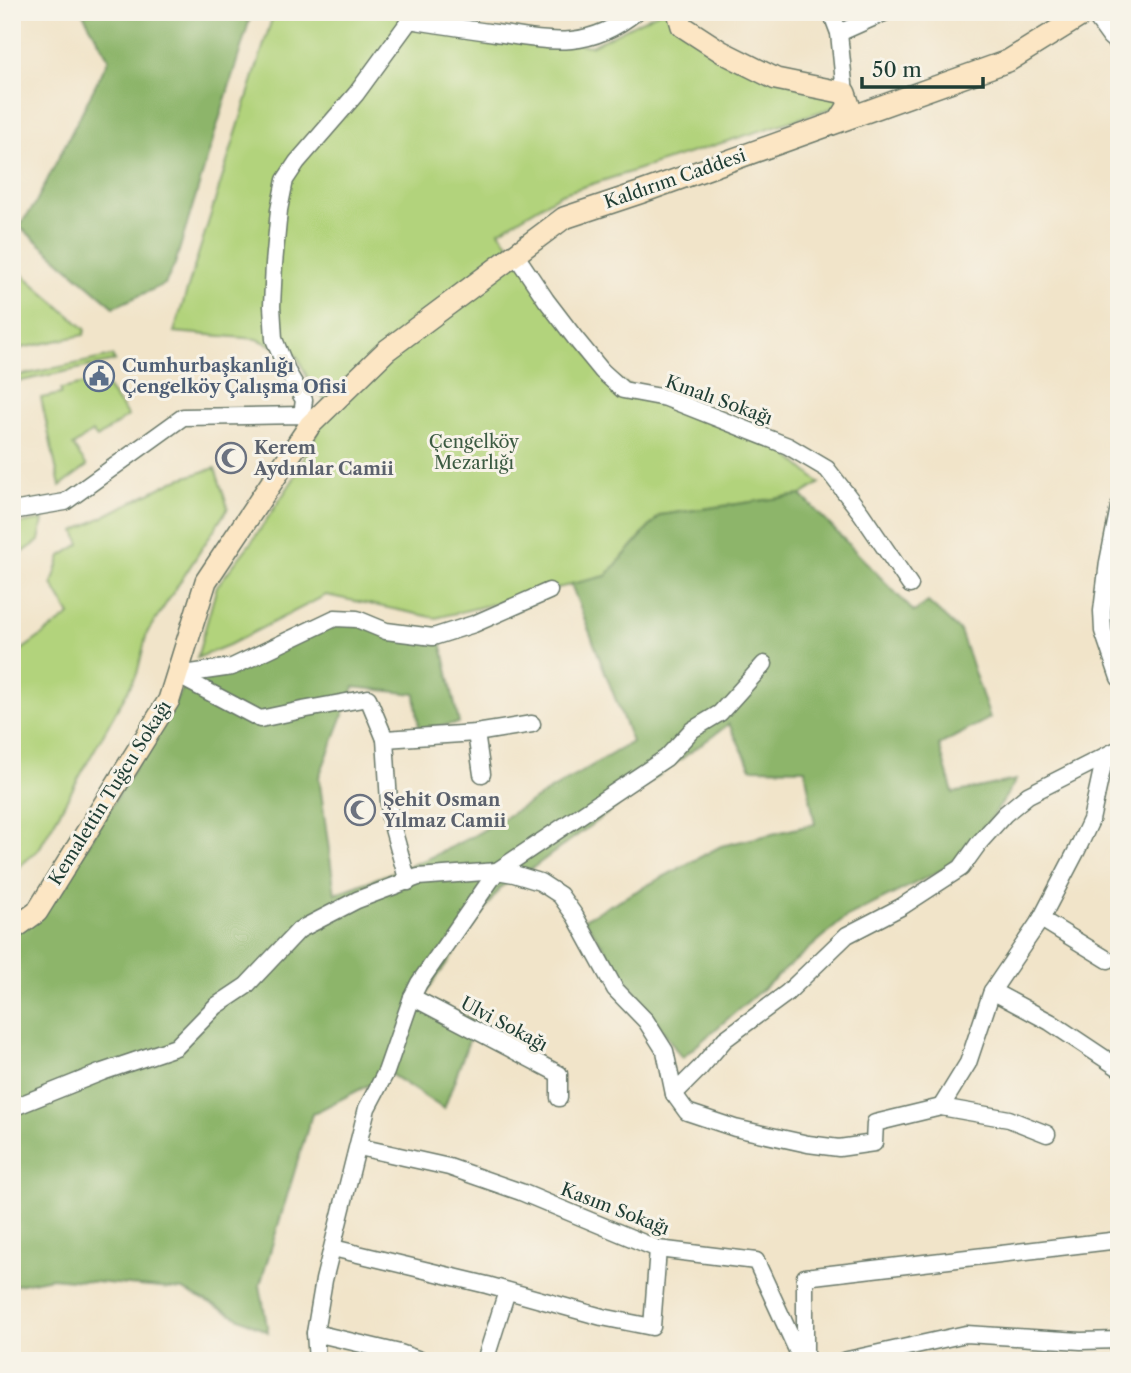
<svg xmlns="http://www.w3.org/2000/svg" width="1131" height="1373" font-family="'Libre Caslon Text',serif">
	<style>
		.green { fill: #b2d37b; stroke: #688858; stroke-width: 2 }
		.forest { fill: #8db56b; stroke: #567950; stroke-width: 2 }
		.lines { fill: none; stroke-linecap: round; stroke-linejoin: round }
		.street-casing { stroke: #687768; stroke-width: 19 }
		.secondary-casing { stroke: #687768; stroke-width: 24 }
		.street { stroke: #fff; stroke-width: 16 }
		.secondary { stroke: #fce6c4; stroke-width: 21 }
		.labels { text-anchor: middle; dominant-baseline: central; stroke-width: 6; stroke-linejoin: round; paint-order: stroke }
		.street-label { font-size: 18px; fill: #1f3d34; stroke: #f7f3e8 }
		.service-label { font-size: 18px; font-weight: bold; fill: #4e5e75; stroke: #f7f3e8; text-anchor: start }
		.park-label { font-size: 18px; fill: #3c5b42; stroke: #f7f3e8 }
		.worship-label { font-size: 18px; font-weight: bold; fill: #5b616d; stroke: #f7f3e8; text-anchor: start }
	</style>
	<rect width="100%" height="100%" fill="#f7f3e8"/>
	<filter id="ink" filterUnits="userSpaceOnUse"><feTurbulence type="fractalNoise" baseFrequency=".0143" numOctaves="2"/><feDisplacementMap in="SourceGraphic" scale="14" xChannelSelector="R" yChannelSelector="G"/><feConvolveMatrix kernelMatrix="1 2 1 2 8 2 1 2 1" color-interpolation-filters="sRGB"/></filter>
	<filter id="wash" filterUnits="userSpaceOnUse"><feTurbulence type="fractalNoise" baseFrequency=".00686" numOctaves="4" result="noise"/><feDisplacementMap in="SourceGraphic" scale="28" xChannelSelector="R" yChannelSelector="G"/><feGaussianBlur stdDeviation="1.57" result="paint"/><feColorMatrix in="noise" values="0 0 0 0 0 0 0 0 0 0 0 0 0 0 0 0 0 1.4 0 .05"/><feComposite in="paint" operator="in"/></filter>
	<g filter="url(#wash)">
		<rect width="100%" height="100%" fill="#f1e4c9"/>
		<g class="green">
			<polygon points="274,12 426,12 434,24 591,46 659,12 669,12 740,66 854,101 561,194 499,231 600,369 657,401 759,430 820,483 801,495 660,515 606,576 436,618 326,595 229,645 197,658 217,586 253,540 293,480 330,406 311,385 297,356 257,339 174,332"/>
			<polygon points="12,265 85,329 84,335 12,350"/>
			<polygon points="112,356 115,361 12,383 12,377"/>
			<polygon points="102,380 128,416 97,438 92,432 73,446 87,466 60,486 41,398 61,394 61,389"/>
			<polygon points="215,468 228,508 147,633 137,674 39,849 12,873 12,657 70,615 52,584 61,556 80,544 75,531 173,481"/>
			<polygon points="43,520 39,541 12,560 12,525"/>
		</g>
		<g class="forest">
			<polygon points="82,12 252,12 175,264 165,284 114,307 19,226 34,206 109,59"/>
			<polygon points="801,495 914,612 928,602 960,631 990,718 939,745 953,793 1016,780 993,817 948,867 845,918 682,1058 584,919 721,846 815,824 805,769 751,768 729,724 534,867 501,887 423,997 476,1021 444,1109 390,1074 312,1114 260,1285 268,1332 183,1290 51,1278 12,1286 12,923 55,899 190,677 339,622 440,637 459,723 419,729 415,694 354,687 319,777 335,894 425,860 473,836 632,742 571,584 606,576 660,515"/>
		</g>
	</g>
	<g filter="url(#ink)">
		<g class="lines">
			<g class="street-casing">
				<g id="street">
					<polyline points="831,12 839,33 845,93"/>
					<polyline points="1092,12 1110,37 1119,45"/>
					<polyline points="839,33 886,12"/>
					<polyline points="515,254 546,300 575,338 602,371 623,390 666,398 788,446 827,469 861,513 910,585"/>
					<path d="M302,415l2,-15 -16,-27 -14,-34 -2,-33 2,-42 5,-54 6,-30 12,-18 59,-68 54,-74c29,5 57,9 86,13 55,9 93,17 140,-21"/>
					<polyline points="1119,507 1108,562 1102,611 1103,631 1119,678"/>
					<polyline points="12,511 65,502 183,417 302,415 308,423"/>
					<polyline points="177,675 232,667 335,618 357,619 386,631 433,637 474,624 549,591"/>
					<polyline points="177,675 260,719 302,710 368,698 385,739"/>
					<polyline points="476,733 482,774"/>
					<polyline points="408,882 390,818 385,739 476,733 532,724"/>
					<polyline points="1041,919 1108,960"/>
					<polyline points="992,991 1050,1022 1119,1068"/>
					<polyline points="412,997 559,1074 559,1098"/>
					<polyline points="674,1094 687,1112 735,1128 808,1144 839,1148 874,1143 875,1123 941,1107 1009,1119 1047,1134"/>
					<polyline points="941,1107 968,1063 992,991 1041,919 1077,850 1091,820 1103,765 1112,755"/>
					<polyline points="12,1108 102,1072 176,1047 216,1006 246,986 299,930 357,900 418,877 497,871 514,874 540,882 560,895 575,916 615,989 646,1021 665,1051 674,1094 700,1068 725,1039 787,993 847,935 901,907 961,868 979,843 1005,814 1028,795 1115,751"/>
					<polyline points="359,1147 449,1167 521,1192 658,1249 756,1261 802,1361"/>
					<polyline points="333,1248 487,1285 602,1317 652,1327 658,1249"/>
					<polyline points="315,1333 400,1353 423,1361"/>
					<polyline points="317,1361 315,1333 324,1280 367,1108 386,1072 412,997 419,983 497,871 666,758 692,730 720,713 764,664"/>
					<polyline points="485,1361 507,1291"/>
					<polyline points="805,1361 805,1277 1119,1240"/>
					<polyline points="843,1361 966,1334 1081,1341 1119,1340"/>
				</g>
			</g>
			<g class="secondary-casing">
				<g id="secondary">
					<polyline points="678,12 682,26 722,52 776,79 845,93 849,105 839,121"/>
					<polyline points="12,930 37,912 169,700 206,581 310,425 387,350 564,218 642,192 1008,61 1087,12"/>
				</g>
			</g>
			<use href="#street" class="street"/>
			<use href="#secondary" class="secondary"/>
		</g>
	</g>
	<defs>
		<g id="civic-ring" transform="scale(1.575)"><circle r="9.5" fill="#f7f3e8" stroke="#5c6f8a" stroke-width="1.5"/><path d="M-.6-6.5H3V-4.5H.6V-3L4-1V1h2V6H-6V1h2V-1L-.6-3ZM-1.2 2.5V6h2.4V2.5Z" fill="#5c6f8a"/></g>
		<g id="mosque-ring" transform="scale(1.575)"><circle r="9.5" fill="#f7f3e8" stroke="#6b7280" stroke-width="1.5"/><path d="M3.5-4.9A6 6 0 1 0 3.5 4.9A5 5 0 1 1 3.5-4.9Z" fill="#6b7280"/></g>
	</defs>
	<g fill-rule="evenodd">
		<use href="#civic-ring" x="99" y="376"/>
		<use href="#mosque-ring" x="231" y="458"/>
		<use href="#mosque-ring" x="360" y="810"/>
	</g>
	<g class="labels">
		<g class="street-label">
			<text transform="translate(675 179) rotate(-19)">Kaldırım Caddesi</text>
			<text transform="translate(719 400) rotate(20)">Kınalı Sokağı</text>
			<text transform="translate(110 793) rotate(-58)">Kemalettin Tuğcu Sokağı</text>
			<text transform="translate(504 1024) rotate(28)">Ulvi Sokağı</text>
			<text transform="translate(615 1209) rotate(21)">Kasım Sokağı</text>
		</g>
		<g class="service-label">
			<text x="122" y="366">Cumhurbaşkanlığı<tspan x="122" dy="21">Çengelköy Çalışma Ofisi</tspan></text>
		</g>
		<g class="park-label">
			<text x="474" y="442">Çengelköy<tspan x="474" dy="21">Mezarlığı</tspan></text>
		</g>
		<g class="worship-label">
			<text x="254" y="448">Kerem<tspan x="254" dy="21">Aydınlar Camii</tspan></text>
			<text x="383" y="800">Şehit Osman<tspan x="383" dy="21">Yılmaz Camii</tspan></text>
		</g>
	</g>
	<rect width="1131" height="1373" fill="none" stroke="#f7f3e8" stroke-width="42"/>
	<path d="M862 77v10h121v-10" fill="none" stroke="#1f3d34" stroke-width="3.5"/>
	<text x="872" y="77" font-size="21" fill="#1f3d34" stroke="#f7f3e8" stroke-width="5" paint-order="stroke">50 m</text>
</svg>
